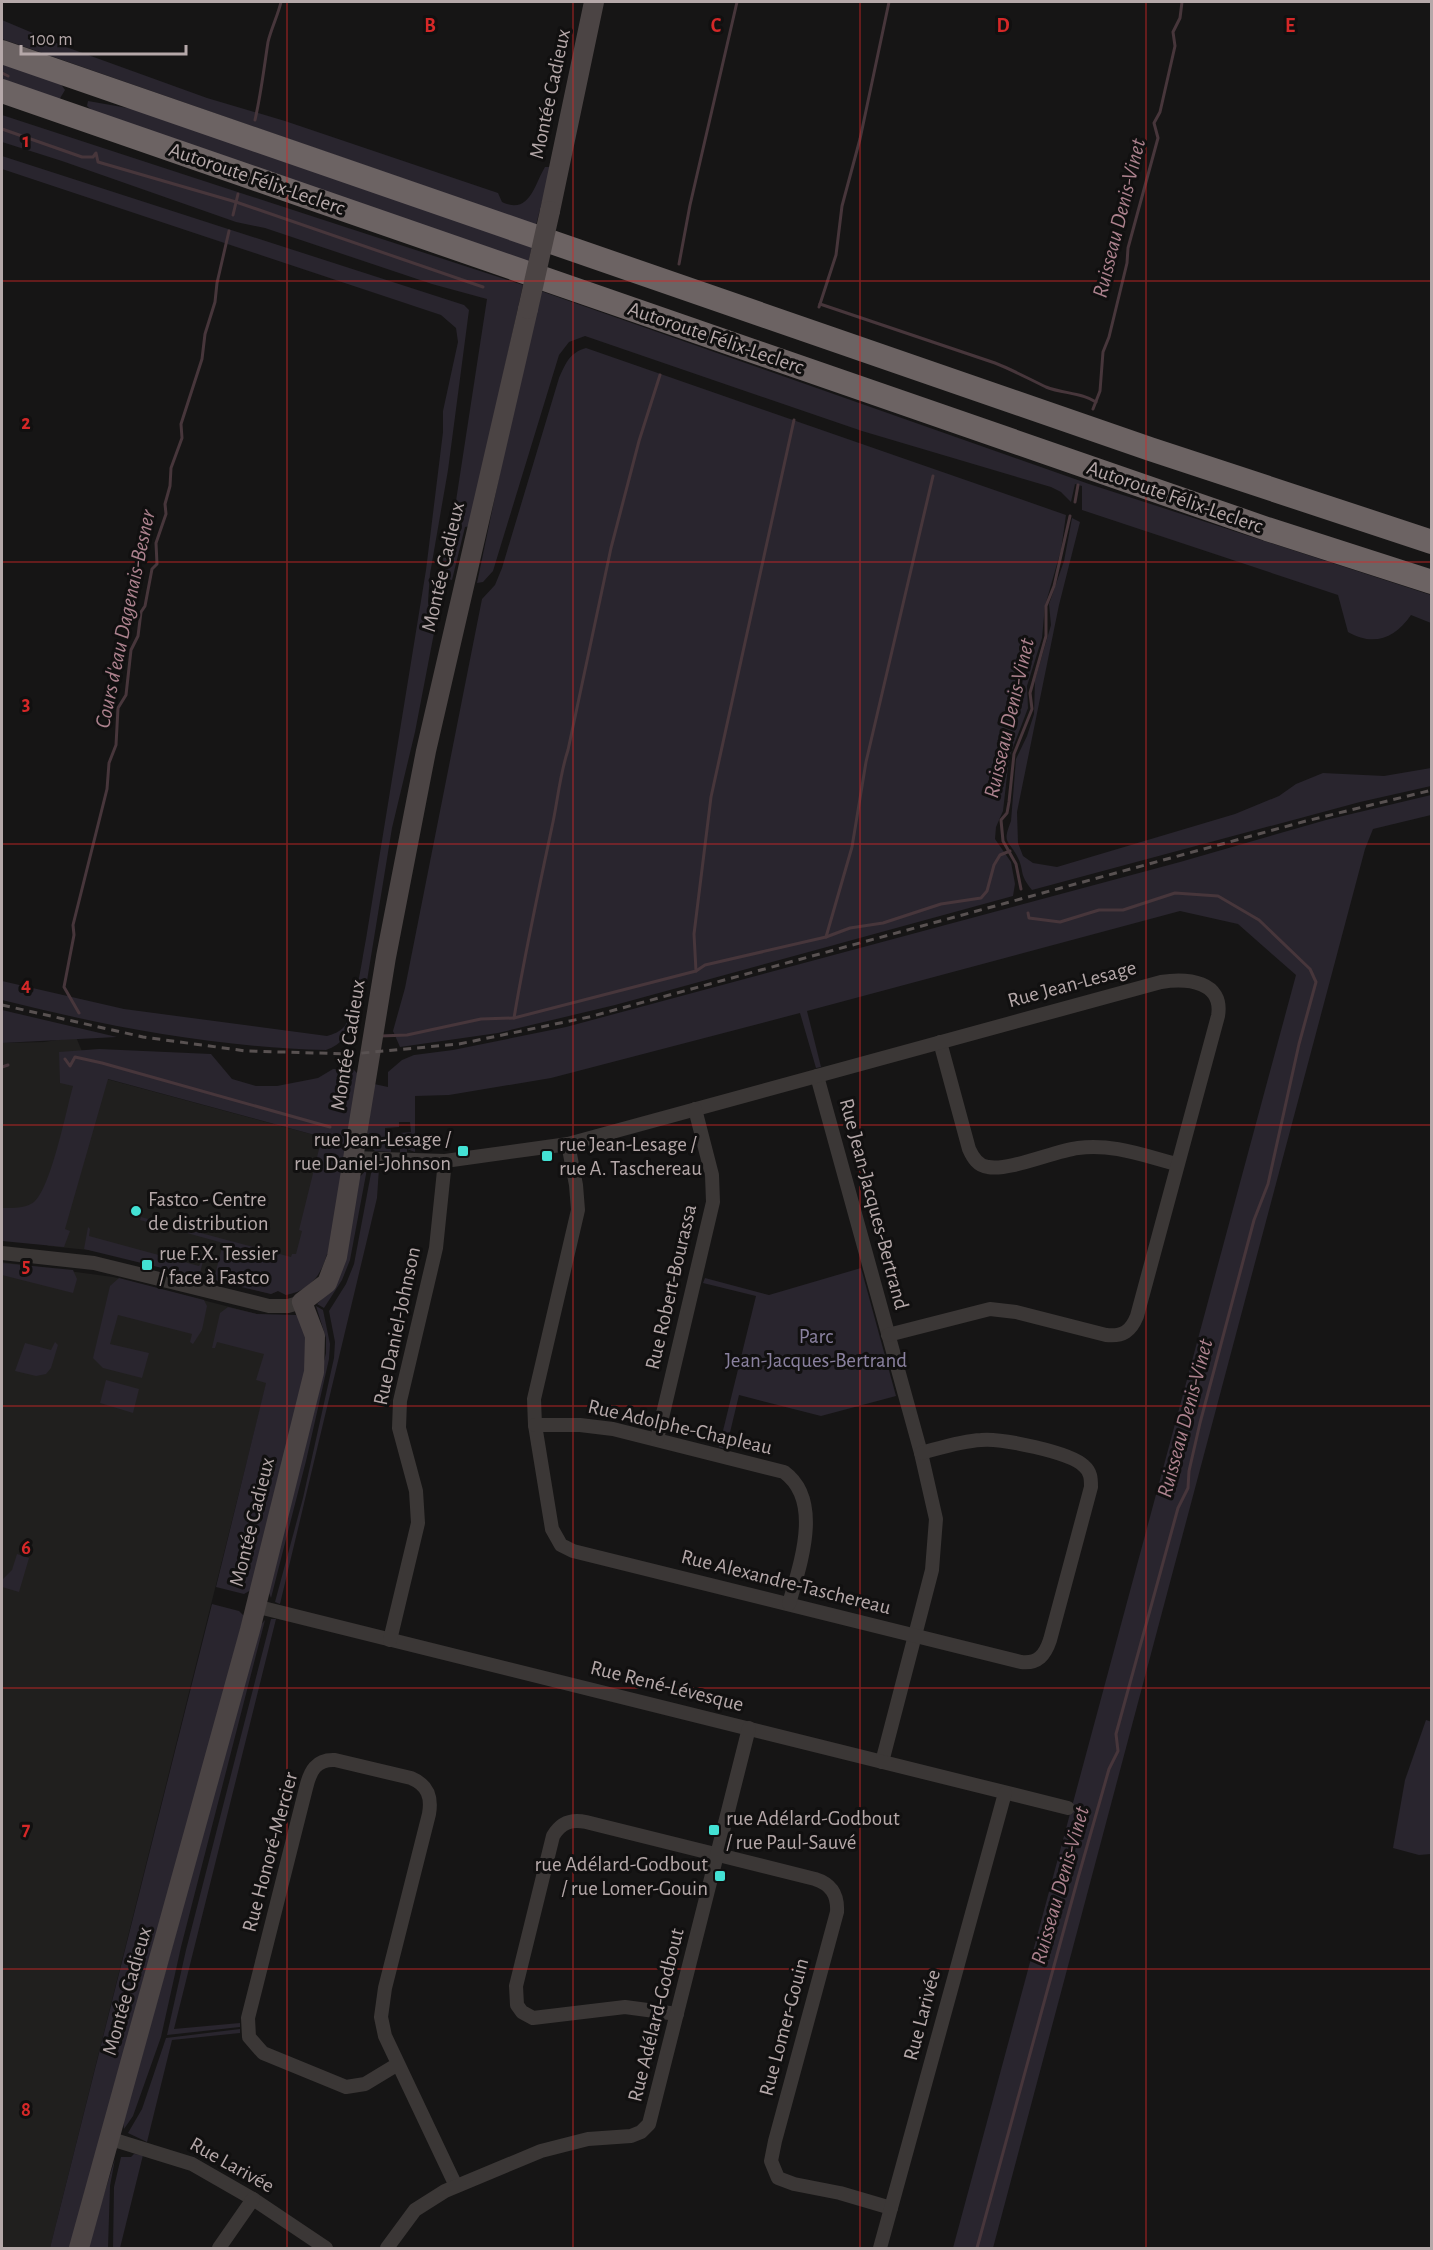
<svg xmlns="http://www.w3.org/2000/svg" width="1433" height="2250" font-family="'Alegreya Sans',sans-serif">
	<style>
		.built { fill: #201f1e }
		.green { fill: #29252e }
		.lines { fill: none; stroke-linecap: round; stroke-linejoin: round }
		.stream { stroke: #47363b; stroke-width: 3 }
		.street { stroke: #3b3736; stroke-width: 14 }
		.secondary { stroke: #4b4444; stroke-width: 20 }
		.highway { stroke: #6c6363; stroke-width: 24 }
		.rail { stroke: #585151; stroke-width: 3; stroke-dasharray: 8 6; stroke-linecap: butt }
		.secondary-bridge { stroke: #4b4444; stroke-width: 20 }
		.grid { fill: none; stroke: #d62828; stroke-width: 1.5; stroke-opacity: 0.55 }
		.poi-dot { fill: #43e1d4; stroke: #111010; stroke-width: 2 }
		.labels { text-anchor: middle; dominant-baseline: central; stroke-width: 6; stroke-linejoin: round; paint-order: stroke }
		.street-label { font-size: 21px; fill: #b5a8a9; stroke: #111010 }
		.poi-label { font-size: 21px; fill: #b5a8a9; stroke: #111010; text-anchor: start }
		.park-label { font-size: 21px; fill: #8a819f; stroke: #111010 }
		.water-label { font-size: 22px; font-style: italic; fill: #ad828e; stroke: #111010 }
		.grid-label { font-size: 20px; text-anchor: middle; font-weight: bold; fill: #d62828; stroke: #111010; stroke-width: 6; stroke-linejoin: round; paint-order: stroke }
	</style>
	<rect width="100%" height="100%" fill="#161515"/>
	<g class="built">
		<polygon points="76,1037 92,1075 348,1144 330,1254 327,1254 316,1279 293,1293 286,1295 278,1291 271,1294 98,1251 49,1246 2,1226 2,1043 44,1042"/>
		<polygon points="2,1262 113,1277 257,1314 270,1315 275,1349 50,2248 2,2248"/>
	</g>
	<g class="green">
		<path d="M2,20l64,27 141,51 78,23 213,72 4,9c28,13 32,-17 43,-35h6l-15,58 -534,-186z"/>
		<polygon points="2,61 60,83 65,90 59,100 2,82"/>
		<polygon points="88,101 139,110 532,245 528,265 95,113 87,106"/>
		<polygon points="2,115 523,285 470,526 465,527 452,580 445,578 443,560 446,543 450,540 487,299 432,284 265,228 236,222 62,161 2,142"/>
		<path d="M2,156l462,149 5,5 -21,160 -18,104 -2,27 6,32 -19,99 -23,96 -26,159c-6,23 -14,55 -40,63 -111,-3 -217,-23 -324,-50v-19l122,28 203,27c7,-2 12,-4 17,-9 11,-14 18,-68 22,-88l60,-369 17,-138v-21l15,-69 -2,-14 -15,-13 -439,-146z"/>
		<path d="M538,290l551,194 342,111v28l-20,-8c-16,23 -37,32 -63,17l-10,-37 -256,-85v-24l-7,-2 -4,18 -10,-10 -10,-5 -189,-56 -277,-95 -16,6 -10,13 -66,216 -10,11 -6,1z"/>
		<path d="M586,348l480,167 -5,35 -16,56 -3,32 -15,48 1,22 -19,50 -6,53 -7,16 -1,12 16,23 4,22 -2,12 -398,109 -117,28 -98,14 -7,-16 12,-43 77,-389 13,-14 7,-17 57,-190c7,-15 10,-25 27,-30z"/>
		<path d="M1072,518l8,4 -21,83 -42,207 1,31 5,13 10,7 24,4 178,-53 44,-18 17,-12 27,-11 61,3 47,-8v18l-71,16 -328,88c-14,-17 -7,-19 -15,-34 -9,-17 -15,-12 -6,-35l5,-62 11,-23 7,-22 1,-34 16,-55 -2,-21 15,-43z"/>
		<polygon points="1431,795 1431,815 1373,829 1365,849 993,2248 953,2248 1296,975 1238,924 1180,911 807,1011 821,1067 816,1068 800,1013 551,1078 449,1095 415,1096 415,1152 407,1149 407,1152 400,1152 400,1133 411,1132 410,1122 399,1122 399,1127 385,1128 385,1137 391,1137 391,1152 375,1151 366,1143 374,1084 388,1087 388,1072 402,1060 414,1055 453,1050 566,1027 1180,862 1326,820"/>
		<polygon points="2,1010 117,1037 2,1043"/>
		<path d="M99,1049l112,5 21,25 24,7h21l41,-8 15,-9h20l5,5 -28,180h-3c-6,22 -18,37 -41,41l-8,-4 -7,3 -55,-13 -1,-6 8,-32 -83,-23 1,-3 150,40 1,-3h4l6,-23 -3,-1 23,-93 -214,-58 -43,150 5,2 -6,16 -62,-6v-33c9,0 23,1 32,-6 17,-14 32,-91 39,-116l-13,-3 -1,-31z"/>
		<polygon points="372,1168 379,1168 377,1198 280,1604 275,1602 303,1498 334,1358 335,1342 329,1311 346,1284 354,1264"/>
		<polygon points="367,1169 350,1260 342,1280 324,1308 317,1304 329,1292 358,1179"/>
		<polygon points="88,1227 90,1229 89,1236 199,1266 204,1257 199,1277 84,1249"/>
		<polygon points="2,1263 73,1270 77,1279 73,1293 2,1275"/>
		<polygon points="861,1268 896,1396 821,1416 739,1395 726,1449 719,1447 756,1296 703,1283 705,1278 769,1295"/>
		<polygon points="119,1278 204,1300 207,1306 202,1330 193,1344 190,1342 192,1334 118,1315 110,1344 149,1353 142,1378 103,1368 93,1358 110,1286"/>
		<polygon points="316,1306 323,1310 330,1344 329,1359 306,1461 271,1598 268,1590 326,1353 326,1338"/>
		<polygon points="228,1307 257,1314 296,1315 301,1319 311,1349 251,1590 244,1594 216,1587 266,1383 256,1380 264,1354 217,1342 215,1348 212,1348 220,1313"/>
		<polygon points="55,1342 58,1345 51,1368 46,1374 36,1376 15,1371 25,1343 51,1350"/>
		<polygon points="106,1380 139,1389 133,1413 100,1403"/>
		<polygon points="17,1554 29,1558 19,1592 2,1587 2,1580 12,1570"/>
		<polygon points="212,1604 239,1611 244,1616 72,2248 50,2248"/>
		<polygon points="271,1619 276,1619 174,2029 240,2023 240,2027 167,2035 186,1950"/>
		<polygon points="265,1620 181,1947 161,2037 133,2116 124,2129 123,2120 167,1966 258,1628"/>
		<polygon points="1426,1720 1432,1722 1431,1854 1419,1855 1393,1848 1405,1780"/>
		<polygon points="240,2029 240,2033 172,2040 147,2142 128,2133 142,2109 166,2038"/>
		<polygon points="134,2154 143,2155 120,2248 113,2248 114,2187 121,2157 131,2157"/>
		<polygon points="115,2159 110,2186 108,2248 87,2248"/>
	</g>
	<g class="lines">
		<g class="stream">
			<polyline points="2,73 8,76"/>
			<path d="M255,120c6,-26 9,-52 13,-78 3,-13 10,-27 13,-40"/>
			<polyline points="2,129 82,157 93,157 96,153 98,162 236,202 483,287"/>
			<polyline points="233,215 238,194"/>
			<polyline points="679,264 690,205 737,2"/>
			<path d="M820,304l175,59c18,7 34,16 51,24 17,7 35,5 50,15"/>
			<polyline points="819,307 836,255 842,206 860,139 889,2"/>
			<path d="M660,375l-21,66 -28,107 -43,202c-8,24 -10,48 -15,72 -14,66 -28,130 -39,196l182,-47 -2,-37 17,-137 83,-377"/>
			<polyline points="1093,409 1100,391 1103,352 1109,337 1127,263 1128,248 1158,138 1154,123 1160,112 1175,46 1173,32 1180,18 1182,2"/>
			<polyline points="1075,502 1078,485"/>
			<polyline points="1021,889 1016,864 1003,841 1001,820 1007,813 1009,802 1014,754 1032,709 1030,693 1046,636 1046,606 1054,586 1070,516"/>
			<polyline points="826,937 852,847 866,762 933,476"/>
			<polyline points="696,971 705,965 826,937 850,928 883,923 941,904 981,898 987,891 994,865 1000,855 1010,851"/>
			<polyline points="79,1013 64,987 74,935 73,925 107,789 109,763 116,745 118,708 126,695 131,650 138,636 141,612 145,606 152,569 157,564 156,543 166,514 165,504 170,486 171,468 182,438 181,424 202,359 205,334 215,302 217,283 229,231"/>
			<polyline points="380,1036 407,1035 481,1019 514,1018"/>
			<polyline points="65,1059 70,1066 75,1057 102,1063 330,1127"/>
			<polyline points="2,1067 8,1065"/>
			<polyline points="977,2248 1078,1878 1109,1769 1118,1751 1116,1734 1178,1508 1188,1488 1189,1471 1200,1423 1254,1220 1268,1184 1299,1044 1316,982 1310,969 1259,920 1218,896 1175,893 1123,910 1099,910 1060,922 1029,918 1028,913"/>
		</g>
		<g class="street">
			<path d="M940,1042l29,107c4,9 9,17 19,18 22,4 66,-16 90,-19 34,-5 67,8 99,16"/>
			<polyline points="817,1076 921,1453 936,1519 932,1570 882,1762"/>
			<path d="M568,1144l8,41 2,25 -44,189 1,26 17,104 9,16 12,6 448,111c17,2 24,-7 29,-22l41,-153c0,-8 0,-15 -7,-21 -14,-14 -83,-28 -103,-26 -20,1 -41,8 -60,13"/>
			<path d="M353,1158l92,3 123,-17 593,-162c26,-4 63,-1 57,34l-81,300c-6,15 -14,21 -31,19l-90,-23 -26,-3 -102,26"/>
			<polyline points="2,1253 94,1263 269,1306 288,1306 302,1302"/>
			<path d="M535,1425h45l33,4 171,43c40,29 15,95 5,132"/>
			<polyline points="657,1439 713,1202 712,1175 695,1109"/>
			<polyline points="255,1606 1068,1808"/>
			<polyline points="390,1640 418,1523 416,1491 399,1428 400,1401 436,1248 445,1161"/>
			<path d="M677,2014l-52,-7 -92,11 -11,-6 -5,-7 -1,-19 37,-150c8,-14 19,-17 33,-14l229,57c16,5 23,16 22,33l-62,229 -4,20 7,17 16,6 46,9 51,15"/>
			<path d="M398,2064l-33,20 -19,3 -83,-34 -14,-16 -1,-19 58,-230c4,-17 10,-29 29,-28l76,18c17,7 21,19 18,36l-44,174 -4,29 4,19 71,150"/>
			<polyline points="108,2138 192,2164 253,2199 326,2248"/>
			<polyline points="219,2248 253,2199"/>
			<polyline points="387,2248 415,2210 445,2191 541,2151 588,2139 631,2136 641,2132 649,2124 749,1728"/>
			<polyline points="880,2248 1005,1793"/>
		</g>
		<g class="secondary">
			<polyline points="550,211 594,2"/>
			<polyline points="79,2248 250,1630 314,1372 315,1336 302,1302 327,1283 337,1257 386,957 426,751 528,309"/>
		</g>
		<g class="highway">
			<polyline points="2,52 1150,449 1432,542"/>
			<polyline points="2,91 1267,529 1432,582"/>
		</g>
		<polyline class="rail" points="2,1005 143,1037 246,1051 352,1054 459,1044 589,1017 1306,821 1432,790"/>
		<polyline class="secondary-bridge" points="528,309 550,211"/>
	</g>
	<path class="grid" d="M287,2v2246M573,2v2246M860,2v2246M1146,2v2246M2,281h1430M2,562h1430M2,844h1430M2,1125h1430M2,1406h1430M2,1688h1430M2,1969h1430"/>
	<g class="poi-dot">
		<rect x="457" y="1145" width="12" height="12" rx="3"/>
		<rect x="541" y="1150" width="12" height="12" rx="3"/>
		<circle cx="136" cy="1211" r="6"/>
		<rect x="141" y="1259" width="12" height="12" rx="3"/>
		<rect x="708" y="1824" width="12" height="12" rx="3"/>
		<rect x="714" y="1870" width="12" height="12" rx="3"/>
	</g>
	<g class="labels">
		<g class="street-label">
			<text transform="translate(550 94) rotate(-78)">Montée Cadieux</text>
			<text transform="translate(257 179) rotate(19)">Autoroute Félix-Leclerc</text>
			<text transform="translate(716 338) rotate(19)">Autoroute Félix-Leclerc</text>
			<text transform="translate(1175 497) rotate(19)">Autoroute Félix-Leclerc</text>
			<text transform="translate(443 567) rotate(-77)">Montée Cadieux</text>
			<text transform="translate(1072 984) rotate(-15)">Rue Jean-Lesage</text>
			<text transform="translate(348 1045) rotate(-81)">Montée Cadieux</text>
			<text transform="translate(874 1204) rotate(75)">Rue Jean-Jacques-Bertrand</text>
			<text transform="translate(671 1287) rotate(-77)">Rue Robert-Bourassa</text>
			<text transform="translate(397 1326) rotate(-78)">Rue Daniel-Johnson</text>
			<text transform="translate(680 1427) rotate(13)">Rue Adolphe-Chapleau</text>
			<text transform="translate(252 1522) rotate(-76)">Montée Cadieux</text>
			<text transform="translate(786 1582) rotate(14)">Rue Alexandre-Taschereau</text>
			<text transform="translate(667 1686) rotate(14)">Rue René-Lévesque</text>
			<text transform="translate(270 1852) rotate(-75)">Rue Honoré-Mercier</text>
			<text transform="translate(127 1991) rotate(-74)">Montée Cadieux</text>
			<text transform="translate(656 2015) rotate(-76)">Rue Adélard-Godbout</text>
			<text transform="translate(922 2015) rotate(-75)">Rue Larivée</text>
			<text transform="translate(784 2027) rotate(-75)">Rue Lomer-Gouin</text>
			<text transform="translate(232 2165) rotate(29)">Rue Larivée</text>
		</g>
		<g class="poi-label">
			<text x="451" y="1139" text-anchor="end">rue Jean-Lesage /<tspan x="451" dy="24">rue Daniel-Johnson</tspan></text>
			<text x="559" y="1144">rue Jean-Lesage /<tspan x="559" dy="24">rue A. Taschereau</tspan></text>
			<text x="148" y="1199">Fastco - Centre<tspan x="148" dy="24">de distribution</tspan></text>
			<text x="159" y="1253">rue F.X. Tessier<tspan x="159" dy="24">/ face à Fastco</tspan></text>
			<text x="726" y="1818">rue Adélard-Godbout<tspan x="726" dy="24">/ rue Paul-Sauvé</tspan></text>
			<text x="708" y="1864" text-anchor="end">rue Adélard-Godbout<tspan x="708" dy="24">/ rue Lomer-Gouin</tspan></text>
		</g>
		<g class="park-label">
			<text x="816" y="1336">Parc<tspan x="816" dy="24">Jean-Jacques-Bertrand</tspan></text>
		</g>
		<g class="water-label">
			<text transform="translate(1119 218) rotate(-76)">Ruisseau Denis-Vinet</text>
			<text transform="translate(125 619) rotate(-78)">Cours d'eau Dagenais-Besner</text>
			<text transform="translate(1009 718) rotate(-77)">Ruisseau Denis-Vinet</text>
			<text transform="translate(1185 1418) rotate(-75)">Ruisseau Denis-Vinet</text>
			<text transform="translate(1060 1885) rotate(-74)">Ruisseau Denis-Vinet</text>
		</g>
	</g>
	<g class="grid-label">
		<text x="430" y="32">B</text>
		<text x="716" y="32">C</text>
		<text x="1003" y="32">D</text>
		<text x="1290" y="32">E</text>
		<text x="26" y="147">1</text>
		<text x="26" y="429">2</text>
		<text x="26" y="710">3</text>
		<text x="26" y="991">4</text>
		<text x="26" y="1272">5</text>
		<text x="26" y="1554">6</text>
		<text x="26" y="1835">7</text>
		<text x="26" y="2116">8</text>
	</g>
	<rect width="1433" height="2250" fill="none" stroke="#b5a8a9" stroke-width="6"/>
	<path d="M21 45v9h165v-9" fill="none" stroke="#b5a8a9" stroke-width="3"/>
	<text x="30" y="45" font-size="18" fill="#b5a8a9" stroke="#111010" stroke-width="4.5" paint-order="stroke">100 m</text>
</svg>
